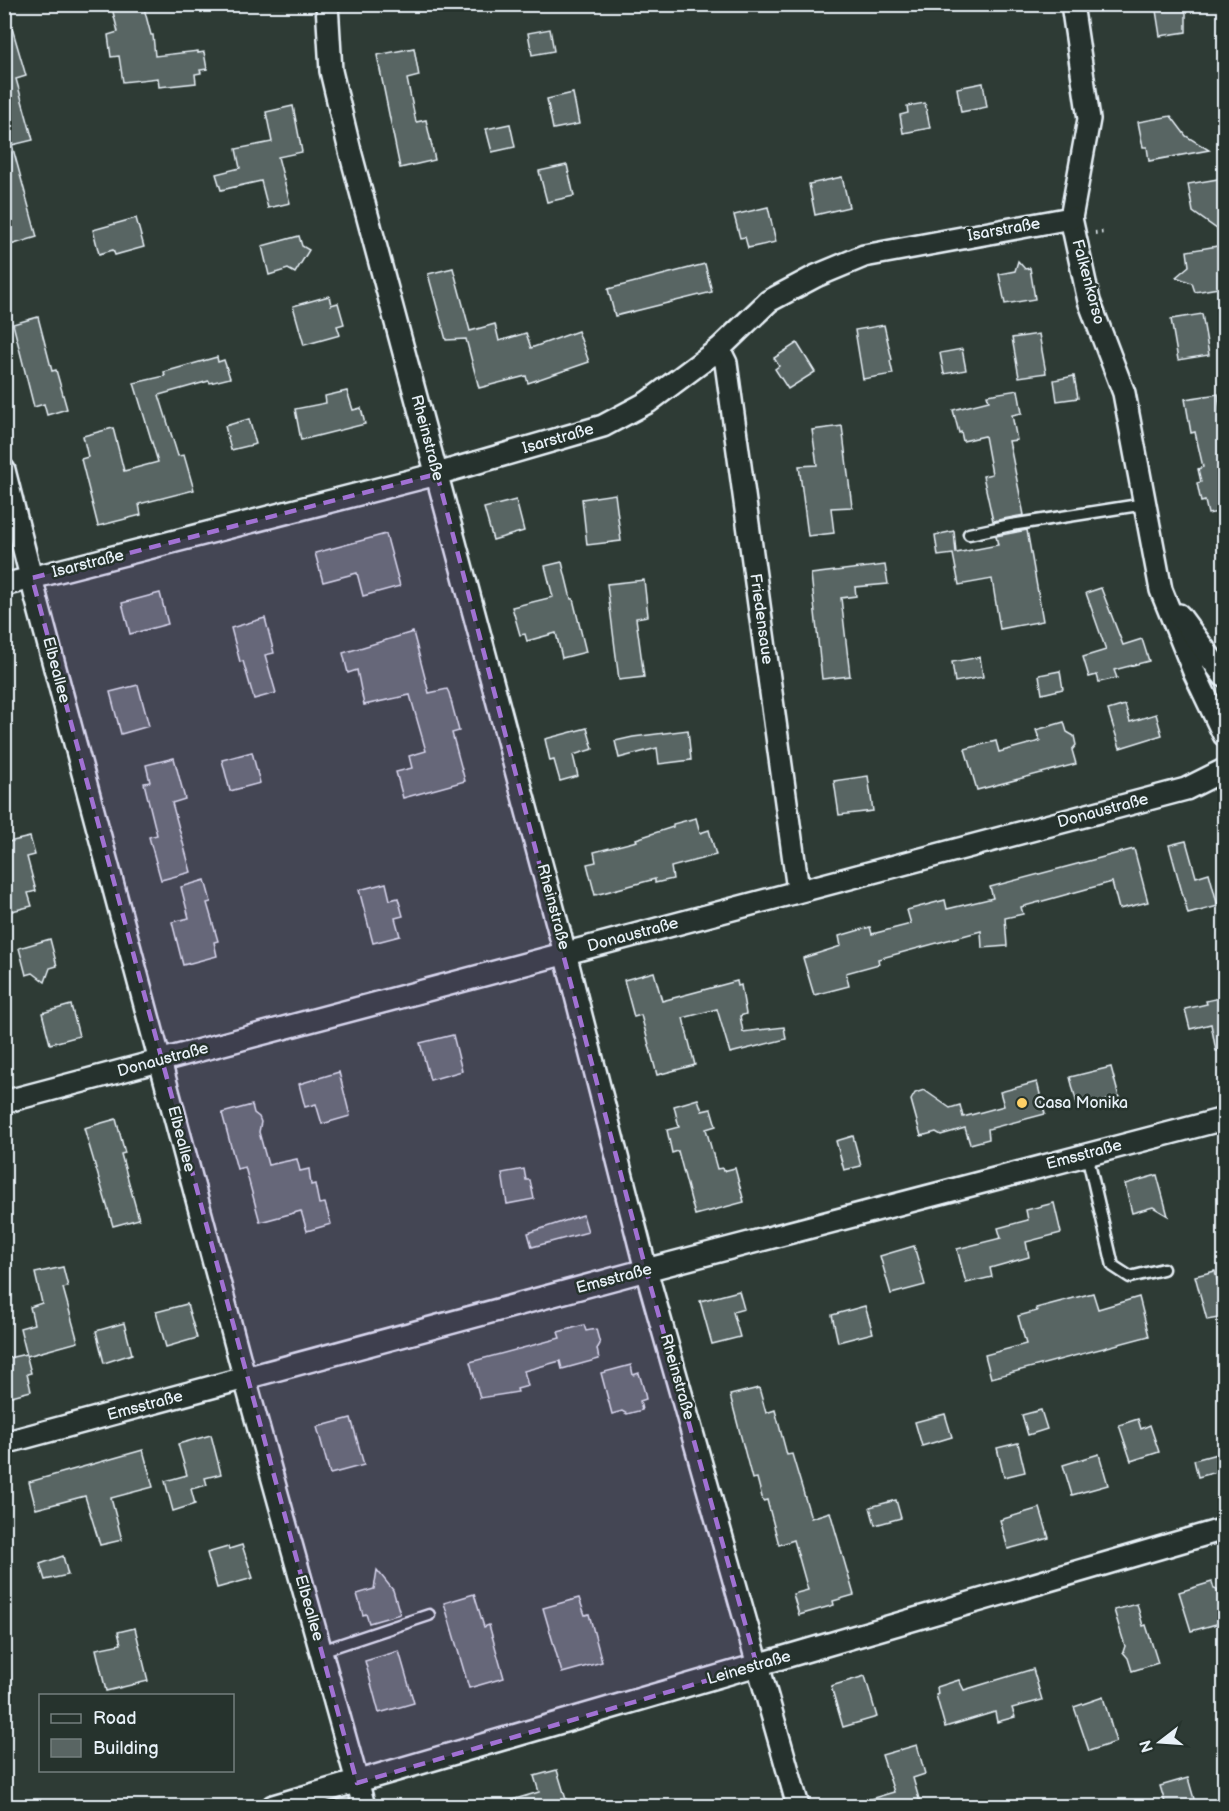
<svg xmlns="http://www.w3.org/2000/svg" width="1229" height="1811" font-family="'Balsamiq Sans',sans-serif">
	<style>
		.building { fill: #596563; stroke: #e8f1f8; stroke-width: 1.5 }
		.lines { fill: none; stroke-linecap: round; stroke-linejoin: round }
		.lane-casing { stroke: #e8f1f8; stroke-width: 15 }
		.street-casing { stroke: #e8f1f8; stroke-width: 26 }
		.path { stroke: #e8f1f8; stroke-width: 4; stroke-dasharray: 1.5 4.5; stroke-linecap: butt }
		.lane { stroke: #26332d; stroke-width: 10 }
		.street { stroke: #26332d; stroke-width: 21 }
		.marked { fill: #a171d3; fill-opacity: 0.2; stroke: #a171d3; stroke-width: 4.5; stroke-dasharray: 12 8; stroke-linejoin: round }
		.poi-dot { fill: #ffd166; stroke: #26332d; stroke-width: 2 }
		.labels { text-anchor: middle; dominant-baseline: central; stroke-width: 5; stroke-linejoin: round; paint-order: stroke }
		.street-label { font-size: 16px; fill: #e8f1f8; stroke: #26332d }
		.poi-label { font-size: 16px; fill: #e8f1f8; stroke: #26332d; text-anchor: start }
	</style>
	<rect width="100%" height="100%" fill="#2e3b35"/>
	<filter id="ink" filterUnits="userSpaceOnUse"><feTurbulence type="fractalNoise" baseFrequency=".0167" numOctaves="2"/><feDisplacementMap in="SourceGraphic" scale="12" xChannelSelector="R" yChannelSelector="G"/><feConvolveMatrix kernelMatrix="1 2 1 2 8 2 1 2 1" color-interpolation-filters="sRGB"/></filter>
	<g filter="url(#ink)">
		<g class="building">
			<polygon points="111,4 143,4 151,35 153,35 155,56 198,51 198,53 204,52 207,69 200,70 201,73 195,74 196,83 159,87 158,78 123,82 119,56 111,57 108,35 118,32"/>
			<polygon points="1155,4 1186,4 1186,32 1160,36"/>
			<polygon points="4,21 10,21 26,76 16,79 33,140 12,145 37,237 4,247"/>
			<polygon points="550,29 554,51 532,55 528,33"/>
			<polygon points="414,48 419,76 407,79 416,122 426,120 435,160 400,168 377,55"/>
			<polygon points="983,83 987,107 961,112 957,88"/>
			<polygon points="573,93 579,124 553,129 547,99"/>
			<polygon points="925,103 930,128 903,133 900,115 908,113 907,106"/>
			<polygon points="293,106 302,152 278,157 290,203 268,208 261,181 221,190 216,174 240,168 236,149 272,142 266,112"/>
			<polygon points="1171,116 1186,136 1209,150 1149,161 1147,147 1143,147 1138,122"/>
			<polygon points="510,124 515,147 492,152 486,129"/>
			<polygon points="567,165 574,196 547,202 539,171"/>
			<polygon points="842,177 849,207 815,215 809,184"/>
			<polygon points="1224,178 1224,234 1193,212 1188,184"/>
			<polygon points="768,207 776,242 748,248 745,237 740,238 734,215"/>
			<polygon points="136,218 144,247 115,255 113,250 99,254 93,230"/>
			<polygon points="299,236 302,246 309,250 295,273 288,269 269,275 262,246"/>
			<polygon points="1224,245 1224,287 1195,292 1192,283 1176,277 1189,266 1187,251"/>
			<polygon points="1018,261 1025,269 1030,268 1035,299 1005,304 999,274 1015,271"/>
			<polygon points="705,264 712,292 615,316 608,289"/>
			<polygon points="453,268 470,331 495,324 499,341 526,333 531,348 578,331 589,362 528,383 526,376 479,388 466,339 446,340 428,274"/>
			<polygon points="329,296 331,305 338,303 344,324 337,326 340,335 304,345 293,306"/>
			<polygon points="1202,314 1209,355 1178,360 1171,319"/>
			<polygon points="38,317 52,371 56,370 67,409 47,415 44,404 34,407 13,324"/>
			<polygon points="884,325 892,360 890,361 893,374 863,379 855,330"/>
			<polygon points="1039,334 1046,373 1019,377 1012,338"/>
			<polygon points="797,343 815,372 788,389 775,369 779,366 774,358"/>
			<polygon points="962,349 966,370 944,374 940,353"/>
			<polygon points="217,357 218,362 224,360 230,378 210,383 209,381 159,395 178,456 184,455 194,490 139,504 141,515 98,526 81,459 88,457 83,436 113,428 124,471 158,462 134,383 165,376 164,372"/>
			<polygon points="1074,376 1078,398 1057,401 1054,380"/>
			<polygon points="1018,390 1022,413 1012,415 1017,440 1009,441 1024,515 993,521 983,476 992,474 985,436 963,441 961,432 959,433 953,410 989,401 987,395"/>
			<polygon points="347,391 353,410 361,408 365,424 301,440 295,409 326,403 325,396"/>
			<polygon points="1218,394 1224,436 1224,511 1208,514 1205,501 1201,502 1197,483 1201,482 1198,469 1203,467 1195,432 1191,433 1185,399"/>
			<polygon points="249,419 256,444 231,450 225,426"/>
			<polygon points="842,426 852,507 831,508 834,533 808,536 799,466 817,465 812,430"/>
			<polygon points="615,494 621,541 587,545 582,499"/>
			<polygon points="516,500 524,531 493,540 484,508"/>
			<polygon points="1027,530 1043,621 1000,629 992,579 959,585 953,554 938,556 935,535 954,531 956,553 998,545 996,536"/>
			<polygon points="386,534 400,586 363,596 357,573 323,582 315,553"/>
			<polygon points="562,562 571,599 573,599 586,652 562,658 556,633 527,641 525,634 520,635 512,607 553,597 545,566"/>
			<polygon points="885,565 888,584 855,587 856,596 841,598 850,676 822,679 811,574"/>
			<polygon points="644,580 648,616 636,618 644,677 619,680 607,584"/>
			<polygon points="1101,588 1123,645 1142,639 1149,661 1114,670 1117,678 1099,682 1097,675 1089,677 1083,657 1106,650 1086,593"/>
			<polygon points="160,593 168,624 130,634 122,603"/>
			<polygon points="265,618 274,653 265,655 276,693 254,699 243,661 240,662 231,628"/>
			<polygon points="413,632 429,693 447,689 449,693 459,731 452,733 465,781 403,798 396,772 412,768 409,756 426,751 410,695 364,705 357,670 348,673 343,653"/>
			<polygon points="980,657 983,677 955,682 952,662"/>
			<polygon points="1060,671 1063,689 1042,694 1039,675"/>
			<polygon points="138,685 149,726 121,734 110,692"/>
			<polygon points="1125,705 1130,722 1156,714 1162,735 1120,748 1108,710"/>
			<polygon points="1064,722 1067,732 1074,736 1076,745 1072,750 1076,764 977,790 965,749 996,741 999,752 1040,741 1036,730"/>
			<polygon points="587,728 593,749 573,755 578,776 560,781 554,760 550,761 545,739"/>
			<polygon points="688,730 691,760 659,764 657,748 619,758 615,741 633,737"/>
			<polygon points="252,752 260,783 230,791 222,760"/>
			<polygon points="174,758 185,799 172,803 191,872 161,880 149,837 157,835 144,783 150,782 146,765"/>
			<polygon points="868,776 873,811 839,815 834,781"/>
			<polygon points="696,818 700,833 709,830 716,855 671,867 673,879 655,883 655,879 595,895 587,864 596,862 594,852 637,841 636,839 673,827 673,824"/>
			<polygon points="30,837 35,855 27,857 36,891 28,893 32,906 4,913 4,843"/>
			<polygon points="1186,841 1196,877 1209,873 1218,906 1188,914 1169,845"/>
			<polygon points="1134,849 1148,902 1119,909 1112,882 1021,907 1023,914 1005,918 1007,946 982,948 981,931 878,959 879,964 846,973 849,986 814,995 803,958 841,946 839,936 870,927 872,934 911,924 907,910 945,900 947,909 993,898 990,887"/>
			<polygon points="205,880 211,902 207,903 218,941 214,942 217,956 183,965 172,922 189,918 181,887"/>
			<polygon points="386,883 390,900 398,898 403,916 395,918 400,936 373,943 359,890"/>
			<polygon points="50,939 57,966 50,968 45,982 33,973 26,975 19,948"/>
			<polygon points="654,972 662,1001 737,981 738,986 741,985 746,1014 740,1016 743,1032 784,1027 786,1039 730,1053 717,1009 683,1018 695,1065 657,1075 641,1015 634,1017 624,980"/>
			<polygon points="1224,997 1224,1050 1216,1051 1211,1024 1190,1029 1185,1009 1207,1004 1206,1001"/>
			<polygon points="71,1005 79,1036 50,1044 42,1013"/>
			<polygon points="453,1035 462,1071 430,1080 420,1043"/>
			<polygon points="1111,1067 1119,1097 1078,1108 1070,1077"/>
			<polygon points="339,1072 350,1116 322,1124 316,1104 305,1107 299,1084"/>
			<polygon points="1037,1082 1045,1114 988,1129 989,1139 970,1144 965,1128 941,1135 936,1132 921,1136 911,1100 915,1093 924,1090 950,1108 960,1105 963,1117 1004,1106 1000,1092"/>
			<polygon points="698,1099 702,1111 711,1109 716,1126 706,1129 717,1169 722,1168 723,1171 735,1168 744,1202 695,1215 678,1151 672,1153 667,1130 679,1127 674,1106"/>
			<polygon points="252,1105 254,1113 259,1117 261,1122 259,1132 268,1165 297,1159 300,1171 309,1169 311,1185 315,1184 319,1204 325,1203 331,1224 307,1231 301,1211 260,1222 245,1167 237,1169 222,1113"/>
			<polygon points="116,1119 125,1153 121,1154 139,1219 113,1226 84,1128"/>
			<polygon points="853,1136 861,1166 844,1170 836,1141"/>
			<polygon points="524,1169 526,1180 530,1180 534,1199 507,1204 502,1173"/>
			<polygon points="1157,1175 1168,1216 1153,1207 1132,1213 1125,1184"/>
			<polygon points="1054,1203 1061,1233 1026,1242 1029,1257 990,1268 992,1277 966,1283 957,1249 1001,1238 998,1228 1028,1220 1026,1210"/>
			<polygon points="583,1215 588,1232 532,1247 528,1233"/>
			<polygon points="914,1246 925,1285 891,1294 880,1256"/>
			<polygon points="63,1267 68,1287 63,1288 78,1342 27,1356 20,1328 34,1324 30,1307 42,1303 35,1273"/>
			<polygon points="1215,1271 1224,1307 1224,1317 1207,1320 1195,1276"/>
			<polygon points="739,1291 744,1309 733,1312 740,1337 712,1344 700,1301"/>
			<polygon points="1093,1293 1098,1309 1139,1297 1149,1336 991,1378 985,1355 1026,1344 1018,1316 1037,1311 1036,1308"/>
			<polygon points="187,1304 197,1338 166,1347 156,1312"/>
			<polygon points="865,1306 873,1333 838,1342 832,1315"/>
			<polygon points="124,1323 132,1354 104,1363 96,1331"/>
			<polygon points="584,1325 586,1331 596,1329 600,1344 597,1349 599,1359 562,1369 560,1361 524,1371 528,1386 517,1389 518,1392 480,1398 470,1362 560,1338 558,1332"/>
			<polygon points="26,1354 31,1373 27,1374 31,1391 4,1398 4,1359"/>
			<polygon points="631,1365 633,1375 639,1373 644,1390 646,1399 640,1401 642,1410 627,1414 622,1411 612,1414 601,1373"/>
			<polygon points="759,1388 766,1413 775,1410 787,1455 792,1454 811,1518 830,1512 854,1595 833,1601 834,1605 799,1615 793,1594 808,1590 794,1540 779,1545 767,1500 763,1501 757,1478 752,1479 730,1395"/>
			<polygon points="1041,1410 1047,1429 1028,1435 1022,1415"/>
			<polygon points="945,1414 952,1437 922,1446 915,1422"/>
			<polygon points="351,1418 364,1465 330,1474 317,1427"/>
			<polygon points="1138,1419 1141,1429 1150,1425 1159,1452 1131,1461 1119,1425"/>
			<polygon points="211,1435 221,1474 205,1478 207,1485 191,1489 195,1504 173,1511 165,1481 187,1475 178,1444"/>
			<polygon points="1018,1443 1025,1472 1004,1477 997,1448"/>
			<polygon points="143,1450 153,1487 111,1498 122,1540 100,1545 85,1496 36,1509 29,1482"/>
			<polygon points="1224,1452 1224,1470 1198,1477 1194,1460"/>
			<polygon points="1099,1454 1108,1485 1072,1495 1063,1465"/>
			<polygon points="896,1500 901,1518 875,1525 870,1507"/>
			<polygon points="1040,1508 1049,1538 1008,1549 1000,1520"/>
			<polygon points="242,1545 253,1578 217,1588 207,1553 228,1547 229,1549"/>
			<polygon points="63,1556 68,1575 45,1580 40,1564"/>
			<polygon points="377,1570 393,1590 400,1614 369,1623 366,1614 363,1615 357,1594 374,1589"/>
			<polygon points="1212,1582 1214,1589 1217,1590 1224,1616 1220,1623 1191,1631 1179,1592"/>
			<polygon points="474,1594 484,1627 489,1625 504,1678 469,1688 444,1603"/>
			<polygon points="579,1598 585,1615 589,1614 602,1662 562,1673 543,1608"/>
			<polygon points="1137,1604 1143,1626 1146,1625 1158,1663 1132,1671 1128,1658 1123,1652 1125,1646 1114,1610"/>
			<polygon points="135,1628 148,1681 106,1691 96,1649 121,1644 118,1632"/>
			<polygon points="399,1651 414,1703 379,1713 365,1661"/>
			<polygon points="1033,1669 1042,1700 1012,1708 1015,1717 997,1722 995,1712 945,1727 936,1695 938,1694 937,1687 959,1680 964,1690"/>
			<polygon points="865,1676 877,1717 843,1727 831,1686"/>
			<polygon points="1103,1697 1116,1742 1089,1751 1074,1707"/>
			<polygon points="917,1745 925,1774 913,1778 921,1806 861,1806 860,1802 894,1792 882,1755"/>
			<polygon points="557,1770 568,1806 506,1806 505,1802 539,1792 534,1776"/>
			<polygon points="1188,1778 1196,1806 1166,1806 1160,1786"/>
		</g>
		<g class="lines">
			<g class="lane-casing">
				<g id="lane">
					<polyline points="969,534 1011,525 1145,504"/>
					<polyline points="1087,1154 1113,1266 1130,1277 1163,1269"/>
					<polyline points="321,1651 429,1615"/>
				</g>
			</g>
			<g class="street-casing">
				<g id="street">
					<polyline points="327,4 331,71 350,151 565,953 646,1270 798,1806"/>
					<polyline points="1072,4 1089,119 1071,218 1089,301 1124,393 1161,590 1195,674 1224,735"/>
					<polyline points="719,349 726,363 798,890"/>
					<polyline points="4,470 37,601 245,1379 364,1806"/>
					<polyline points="4,585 437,474 603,426 648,402 719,349 769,301 816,276 864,256 1071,218"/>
					<polyline points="1179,615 1224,676"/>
					<polyline points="4,1102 1186,789 1224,770"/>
					<polyline points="4,1443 646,1270 1224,1119"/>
					<polyline points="273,1806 1224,1529"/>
				</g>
			</g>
			<polyline class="path" points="1095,233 1106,232"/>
			<use href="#lane" class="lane"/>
			<use href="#street" class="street"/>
		</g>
	</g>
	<path class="marked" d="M437,474l209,796 111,396 -400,117 -325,-1205z"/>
	<circle class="poi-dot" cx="1022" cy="1103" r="6"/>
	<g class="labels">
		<g class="street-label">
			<text transform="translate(1004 230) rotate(-10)">Isarstraße</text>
			<text transform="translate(1088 282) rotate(75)">Falkenkorso</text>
			<text transform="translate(427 438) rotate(75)">Rheinstraße</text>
			<text transform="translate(558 439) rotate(-16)">Isarstraße</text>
			<text transform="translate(88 564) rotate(-14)">Isarstraße</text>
			<text transform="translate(761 619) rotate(82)">Friedensaue</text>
			<text transform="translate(56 670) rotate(75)">Elbeallee</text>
			<text transform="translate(1103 811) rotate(-15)">Donaustraße</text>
			<text transform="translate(553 907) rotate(75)">Rheinstraße</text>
			<text transform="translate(633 935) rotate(-15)">Donaustraße</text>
			<text transform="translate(163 1060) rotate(-15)">Donaustraße</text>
			<text transform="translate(181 1139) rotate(75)">Elbeallee</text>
			<text transform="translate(1084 1155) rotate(-15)">Emsstraße</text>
			<text transform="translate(614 1279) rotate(-15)">Emsstraße</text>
			<text transform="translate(677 1377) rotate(74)">Rheinstraße</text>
			<text transform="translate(145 1406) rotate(-15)">Emsstraße</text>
			<text transform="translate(309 1608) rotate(74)">Elbeallee</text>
			<text transform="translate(749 1668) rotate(-16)">Leinestraße</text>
		</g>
		<g class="poi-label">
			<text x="1034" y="1103">Casa Monika</text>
		</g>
	</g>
	<rect width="1229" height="1811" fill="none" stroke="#26332d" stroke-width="24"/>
	<rect x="12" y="12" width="1205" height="1787" fill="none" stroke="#e8f1f8" stroke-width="2" filter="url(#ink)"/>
	<rect x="39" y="1694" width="195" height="78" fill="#26332d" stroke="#747f7e" stroke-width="1.5"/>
	<rect x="51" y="1714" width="30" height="9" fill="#26332d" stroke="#747f7e" stroke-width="1.5"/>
	<text x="93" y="1724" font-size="18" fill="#e8f1f8">Road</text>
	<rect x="51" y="1739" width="30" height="18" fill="#596563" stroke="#747f7e" stroke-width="1.5"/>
	<text x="93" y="1754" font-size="18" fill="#e8f1f8">Building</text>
	<g transform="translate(1160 1742) rotate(253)" stroke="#26332d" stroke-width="4.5" paint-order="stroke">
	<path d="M0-4.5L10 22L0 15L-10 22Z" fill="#e8f1f8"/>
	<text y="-9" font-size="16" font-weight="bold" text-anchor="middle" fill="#e8f1f8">N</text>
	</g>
</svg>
